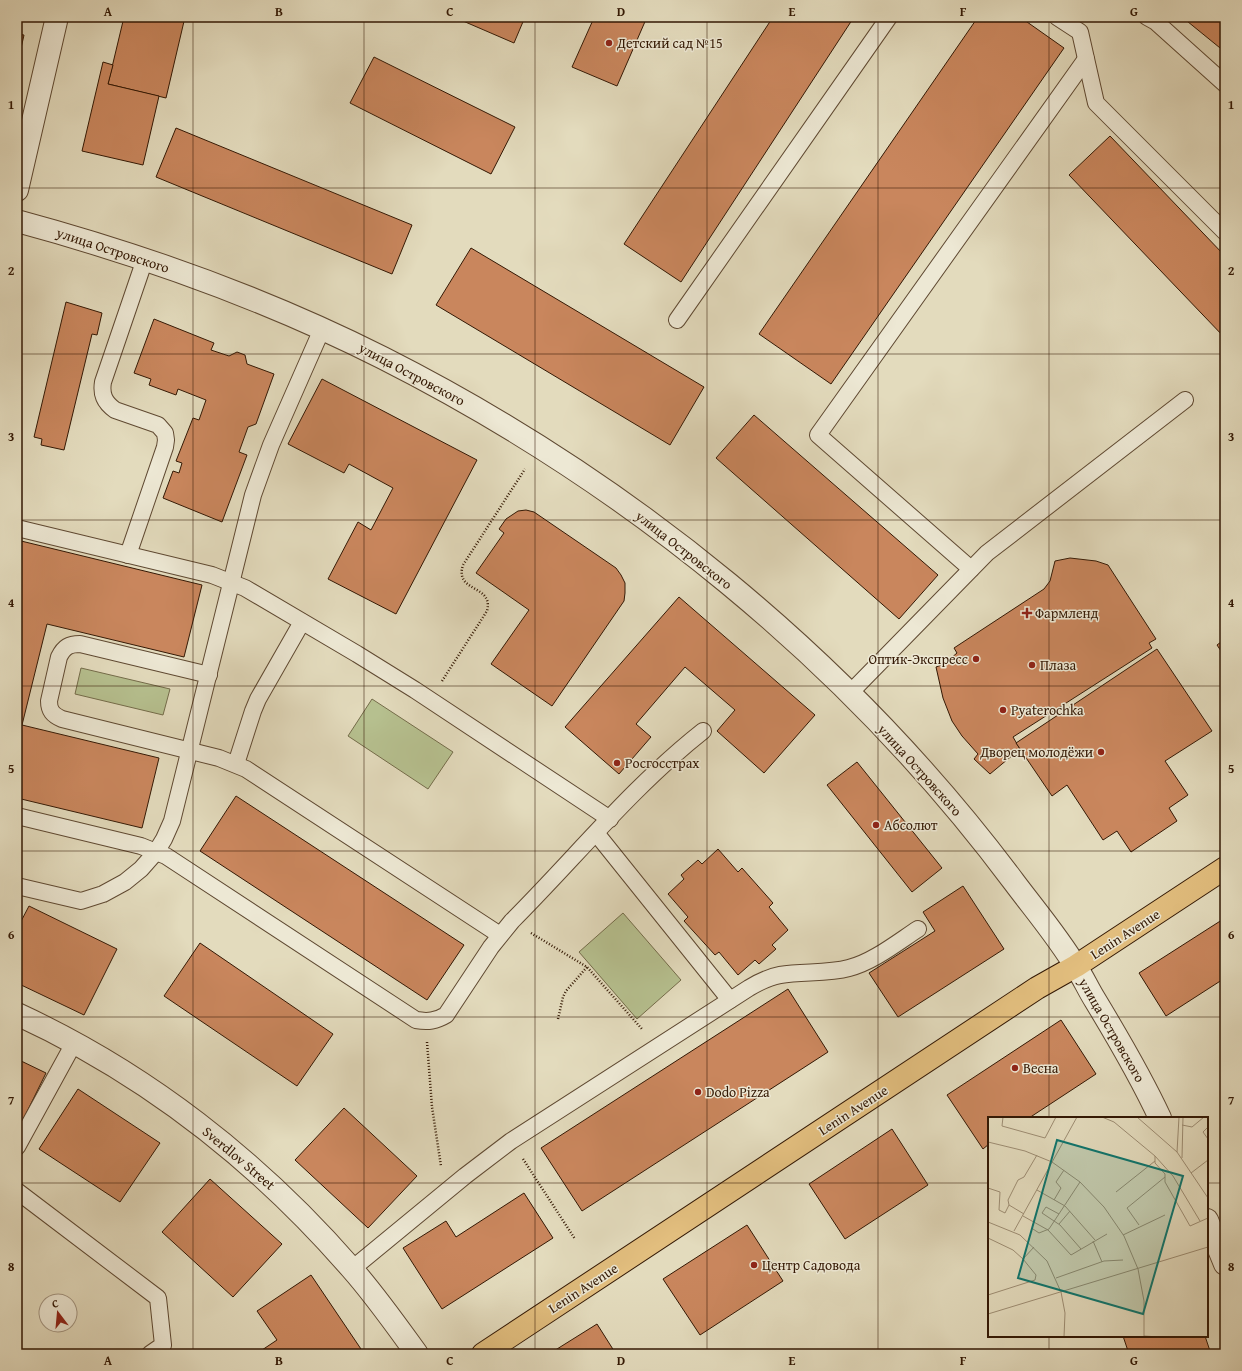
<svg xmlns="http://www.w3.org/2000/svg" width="1242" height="1371" font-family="'Gentium Book Plus',serif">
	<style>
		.green { fill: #b6c08f; stroke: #746c4a }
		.building { fill: #c9865d; stroke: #331804 }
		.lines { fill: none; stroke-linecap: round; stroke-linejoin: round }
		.service-casing { stroke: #5f4932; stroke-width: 18 }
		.tertiary-casing { stroke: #5f4932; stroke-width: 24 }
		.primary-casing { stroke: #331804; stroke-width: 24 }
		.path { stroke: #331804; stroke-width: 2.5; stroke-dasharray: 1 2; stroke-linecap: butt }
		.service { stroke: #ede8d4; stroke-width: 16 }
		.tertiary { stroke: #ede8d4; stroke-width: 22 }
		.primary { stroke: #e2be7e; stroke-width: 22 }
		.grid { fill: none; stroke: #331804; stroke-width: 1; stroke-opacity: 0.55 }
		.poi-dot { fill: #8f2418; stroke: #ede8d4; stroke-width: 1.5 }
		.labels { text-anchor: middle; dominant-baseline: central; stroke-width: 3; stroke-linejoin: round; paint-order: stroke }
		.poi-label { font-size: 14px; fill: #331804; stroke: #ede8d4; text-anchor: start }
		.street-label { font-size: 14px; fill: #331804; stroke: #ede8d4 }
		.inset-road { fill: none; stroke: #9d8d73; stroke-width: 1 }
		.view { fill: #0f766e; fill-opacity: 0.15; stroke: #0f766e; stroke-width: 2 }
		.inset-edge { fill: none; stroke: #331804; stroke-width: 2 }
		.neatline { fill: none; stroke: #331804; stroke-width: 1.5 }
		.grid-label { font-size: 13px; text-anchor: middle; font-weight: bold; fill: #331804 }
	</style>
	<rect width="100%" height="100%" fill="#e3dbbd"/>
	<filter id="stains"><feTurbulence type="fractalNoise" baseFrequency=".005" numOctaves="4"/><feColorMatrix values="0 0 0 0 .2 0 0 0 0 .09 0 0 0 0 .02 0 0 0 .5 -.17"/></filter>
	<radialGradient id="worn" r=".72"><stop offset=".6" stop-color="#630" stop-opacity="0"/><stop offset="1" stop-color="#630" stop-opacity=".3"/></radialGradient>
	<g class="green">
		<polygon points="81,668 170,689 163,715 75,694"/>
		<polygon points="372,699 453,752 428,789 348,736"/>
		<polygon points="623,913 681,980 637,1019 579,952"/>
	</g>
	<g class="building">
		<polygon points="124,17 185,17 166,98 108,84"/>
		<polygon points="465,17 525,17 514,43 463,21"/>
		<polygon points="586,17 647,17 617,86 572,67 593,20"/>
		<polygon points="773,17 854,17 681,282 624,244"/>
		<polygon points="978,17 1020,17 1064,48 831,384 759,334"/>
		<polygon points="1182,17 1225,17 1225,52"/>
		<polygon points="17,34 24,35 17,66"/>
		<polygon points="374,57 515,127 491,174 350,103"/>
		<polygon points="103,62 113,65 108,84 159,96 143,165 82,151"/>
		<polygon points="176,128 412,225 392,274 156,177"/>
		<polygon points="1110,136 1225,256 1225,338 1069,175"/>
		<polygon points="471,248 704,387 670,445 436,305"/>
		<polygon points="66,302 102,313 97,335 92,334 64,450 41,445 42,439 34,437"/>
		<polygon points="154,319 214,343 211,350 229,356 237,352 245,355 247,364 274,374 256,424 248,427 239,452 247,455 222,522 163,498 173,471 179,473 182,463 176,461 193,418 199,420 206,400 178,389 176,395 149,385 151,379 134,373"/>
		<polygon points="322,379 477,460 396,614 328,579 358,522 371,530 393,488 349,464 344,473 288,444"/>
		<polygon points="754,415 938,575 899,619 716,458"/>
		<polygon points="526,510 534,512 616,568 621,575 625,583 625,593 624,601 552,706 491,664 529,610 476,573 504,533 499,529 506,519 518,511"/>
		<polygon points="17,540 202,585 184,657 47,624 22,725 159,758 142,828 17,798"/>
		<polygon points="1070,558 1096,561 1108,565 1156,639 1149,643 1152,648 1013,737 1020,749 990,774 974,759 978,754 962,736 952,721 943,698 936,667 944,664 957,653 954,648 1044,589 1050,581 1055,561"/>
		<polygon points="679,597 815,715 764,773 717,731 735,710 685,667 636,724 651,737 619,774 565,727"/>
		<polygon points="1225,639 1225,657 1217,645"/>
		<polygon points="1157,649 1212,731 1165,761 1188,795 1169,808 1177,821 1131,852 1117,831 1103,840 1067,785 1052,796 1016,743"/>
		<polygon points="857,762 942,868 912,892 827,785"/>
		<polygon points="236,796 464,945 427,1000 200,851"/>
		<polygon points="718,849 738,872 742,868 773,903 769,907 788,930 772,945 776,949 759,964 755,960 738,975 719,952 715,955 684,921 688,917 668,894 684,879 681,875 698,860 702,864"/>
		<polygon points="963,886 1004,949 898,1017 869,973 935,931 923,912"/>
		<polygon points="29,906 117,949 84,1015 17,983 17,929"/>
		<polygon points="1225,918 1225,978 1166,1016 1139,973"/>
		<polygon points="200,943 333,1034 297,1086 164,996"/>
		<polygon points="788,989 828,1052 582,1211 541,1148"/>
		<polygon points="1061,1020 1096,1074 1029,1118 989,1118 989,1144 983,1149 947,1095"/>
		<polygon points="17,1059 46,1073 17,1132"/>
		<polygon points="78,1089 160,1143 120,1202 39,1149"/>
		<polygon points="344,1108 417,1176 368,1228 295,1160"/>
		<polygon points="892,1129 928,1185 845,1239 809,1184"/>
		<polygon points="210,1179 282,1244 233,1297 162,1232"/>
		<polygon points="524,1193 553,1238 442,1309 403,1248 446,1221 456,1237"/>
		<polygon points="747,1225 783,1281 700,1335 663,1279"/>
		<polygon points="311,1275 363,1352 360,1354 256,1354 277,1340 257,1311"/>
		<polygon points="597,1324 616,1354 549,1354"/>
		<polygon points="1123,1336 1205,1336 1211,1354 1129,1354"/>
	</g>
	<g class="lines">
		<g class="service-casing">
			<g id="service">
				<polyline points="1057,17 1080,32 1096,103 1225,232"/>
				<polyline points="1147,17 1156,22 1225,84"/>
				<polyline points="677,320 889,17"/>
				<polyline points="17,528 212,575 245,588 357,654 415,690 610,819"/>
				<path d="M128,555l37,-108 1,-7 -1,-7 -7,-8 -43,-15c-11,-8 -14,-16 -12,-28l42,-123"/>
				<polyline points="971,569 818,435 1086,59"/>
				<path d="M209,675l-129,-31c-11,0 -16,3 -21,13l-10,44c0,10 4,14 13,18l157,39 27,11 254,166"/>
				<polyline points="849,694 987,553 1185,400"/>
				<polyline points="236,764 253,711 258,699 302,622"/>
				<path d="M17,816l124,30 25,10 250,164c12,2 20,1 30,-5l45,-68 21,-26c63,-63 120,-134 191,-190"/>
				<polyline points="596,833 730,1000"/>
				<polyline points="17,886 81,901 103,894 125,882 141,869 156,852 164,839 172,821 253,495 271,445 322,329"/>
				<polyline points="17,1147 74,1043"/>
				<polyline points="17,1191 158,1298 163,1345 150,1354"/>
				<path d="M352,1269l113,-93 46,-35 238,-153c10,-6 19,-11 31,-13 22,-4 47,-1 69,-7 24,-6 49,-26 69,-39"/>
			</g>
		</g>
		<g class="tertiary-casing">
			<g id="tertiary">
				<polyline points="17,190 57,17"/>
				<path d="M17,221c126,34 249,78 366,137 245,124 466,303 631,524 21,28 44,55 62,85 7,10 12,22 19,33 23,38 46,77 65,118"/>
				<path d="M17,1014c128,59 241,147 334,254 24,27 45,57 66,86"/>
				<polyline points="1207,1220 1225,1264"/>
			</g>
		</g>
		<g class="primary-casing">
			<polyline id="primary" points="483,1354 1037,988 1076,966 1225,868"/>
		</g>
		<g class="path">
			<path d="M442,681l45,-70c7,-27 -33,-18 -24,-46l62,-96"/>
			<polyline points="531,933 587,967 642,1029"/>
			<polyline points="558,1019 563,997 566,991 587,967"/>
			<polyline points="427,1042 432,1107 441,1166"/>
			<polyline points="523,1159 575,1239"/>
		</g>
		<use href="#service" class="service"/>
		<use href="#tertiary" class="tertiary"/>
		<use href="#primary" class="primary"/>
	</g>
	<path class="grid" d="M193,17v1337M364,17v1337M535,17v1337M707,17v1337M878,17v1337M1049,17v1101M17,188h1208M17,354h1208M17,520h1208M17,686h1208M17,851h1208M17,1017h1208M17,1183h972M1207,1183h18M1049,1336v18"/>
	<g class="poi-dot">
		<circle cx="609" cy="43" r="4"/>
		<path d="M1025 607h4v4h4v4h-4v4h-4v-4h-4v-4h4z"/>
		<circle cx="976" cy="659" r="4"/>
		<circle cx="1032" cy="665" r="4"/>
		<circle cx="1003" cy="710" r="4"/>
		<circle cx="1101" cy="752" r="4"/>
		<circle cx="617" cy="763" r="4"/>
		<circle cx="876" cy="825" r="4"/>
		<circle cx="1015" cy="1068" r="4"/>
		<circle cx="698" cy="1092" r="4"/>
		<circle cx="754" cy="1265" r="4"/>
	</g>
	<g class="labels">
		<g class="poi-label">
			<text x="617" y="43">Детский сад №15</text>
			<text x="1035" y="613">Фармленд</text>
			<text x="968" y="659" text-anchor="end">Оптик-Экспресс</text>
			<text x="1040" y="665">Плаза</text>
			<text x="1011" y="710">Pyaterochka</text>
			<text x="1093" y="752" text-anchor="end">Дворец молодёжи</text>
			<text x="625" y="763">Росгосстрах</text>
			<text x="884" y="825">Абсолют</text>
			<text x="1023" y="1068">Весна</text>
			<text x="706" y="1092">Dodo Pizza</text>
			<text x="762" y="1265">Центр Садовода</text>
		</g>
		<g class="street-label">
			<text transform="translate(113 250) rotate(18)">улица Островского</text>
			<text transform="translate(412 374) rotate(28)">улица Островского</text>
			<text transform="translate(684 550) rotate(38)">улица Островского</text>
			<text transform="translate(920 770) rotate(48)">улица Островского</text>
			<text transform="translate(1125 934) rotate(-33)">Lenin Avenue</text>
			<text transform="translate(1112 1030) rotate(60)">улица Островского</text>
			<text transform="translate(853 1110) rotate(-33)">Lenin Avenue</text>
			<text transform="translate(239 1158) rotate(40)">Sverdlov Street</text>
			<text transform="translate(583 1288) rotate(-33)">Lenin Avenue</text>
		</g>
	</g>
	<g transform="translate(988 1117)">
		<rect width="220" height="220" fill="#e3dbbd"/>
		<path class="inset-road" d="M15,0l-1,9 43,12 11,-21M114,0l12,5 41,34v7l10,11v8l25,44 18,-8M149,0l40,35 31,46M194,8l10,2 12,-10M220,10l-5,5 5,7M0,25l37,9 27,11 28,20 24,25 20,29 14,33 6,32v36M189,35l2,-35M167,39l18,20 27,45M194,41l1,-41M203,56l17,-13M0,71l12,4 -1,18 6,3 4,-8M49,73l28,16 30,34M128,75l39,-31M66,83l7,-12 -5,-6 8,-12M36,97l-15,-9 -1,-5 10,-20 6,-3 13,-22M71,97l-13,-7 -4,6 18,12 21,24M35,99l25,14 23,25 36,-21M0,105l32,13 27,26 14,31 4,21 -1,24M71,107l11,-13M151,108l-12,-17 38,-31M45,112l6,4 10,-4 31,-47M26,114l63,-114M135,118l42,-20M0,121l25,12 10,9M105,124l9,21M68,161l48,-17 19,-1M0,178l47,-15 1,-5 -13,-16 11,-12M0,197l220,-67M156,219l15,1"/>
		<path class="view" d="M69,23l126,36 -40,138 -125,-36z"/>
		<rect width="220" height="220" class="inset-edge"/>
	</g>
	<rect width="1242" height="1371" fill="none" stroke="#e3dbbd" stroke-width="44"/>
	<g transform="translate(58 1313) rotate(344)"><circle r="19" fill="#ede8d4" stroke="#a39581"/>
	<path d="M0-3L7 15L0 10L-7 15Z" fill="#8f2418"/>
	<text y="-6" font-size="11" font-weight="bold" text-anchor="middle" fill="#331804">С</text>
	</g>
	<rect x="22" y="22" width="1198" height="1327" class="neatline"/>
	<g class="grid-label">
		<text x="108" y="16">A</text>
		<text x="279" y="16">B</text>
		<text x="450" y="16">C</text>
		<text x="621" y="16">D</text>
		<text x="792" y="16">E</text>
		<text x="963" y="16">F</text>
		<text x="1134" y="16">G</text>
		<text x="11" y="109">1</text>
		<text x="1231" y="109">1</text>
		<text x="11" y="275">2</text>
		<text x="1231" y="275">2</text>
		<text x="11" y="441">3</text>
		<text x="1231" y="441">3</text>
		<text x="11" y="607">4</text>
		<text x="1231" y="607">4</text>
		<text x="11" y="773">5</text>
		<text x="1231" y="773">5</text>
		<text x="11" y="939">6</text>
		<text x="1231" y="939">6</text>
		<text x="11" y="1105">7</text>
		<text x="1231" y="1105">7</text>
		<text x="11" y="1271">8</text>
		<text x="1231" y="1271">8</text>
		<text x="108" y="1365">A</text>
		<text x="279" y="1365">B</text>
		<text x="450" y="1365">C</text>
		<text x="621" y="1365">D</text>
		<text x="792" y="1365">E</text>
		<text x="963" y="1365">F</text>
		<text x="1134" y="1365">G</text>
	</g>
	<rect width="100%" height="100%" filter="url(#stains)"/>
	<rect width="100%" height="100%" fill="url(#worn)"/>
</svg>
